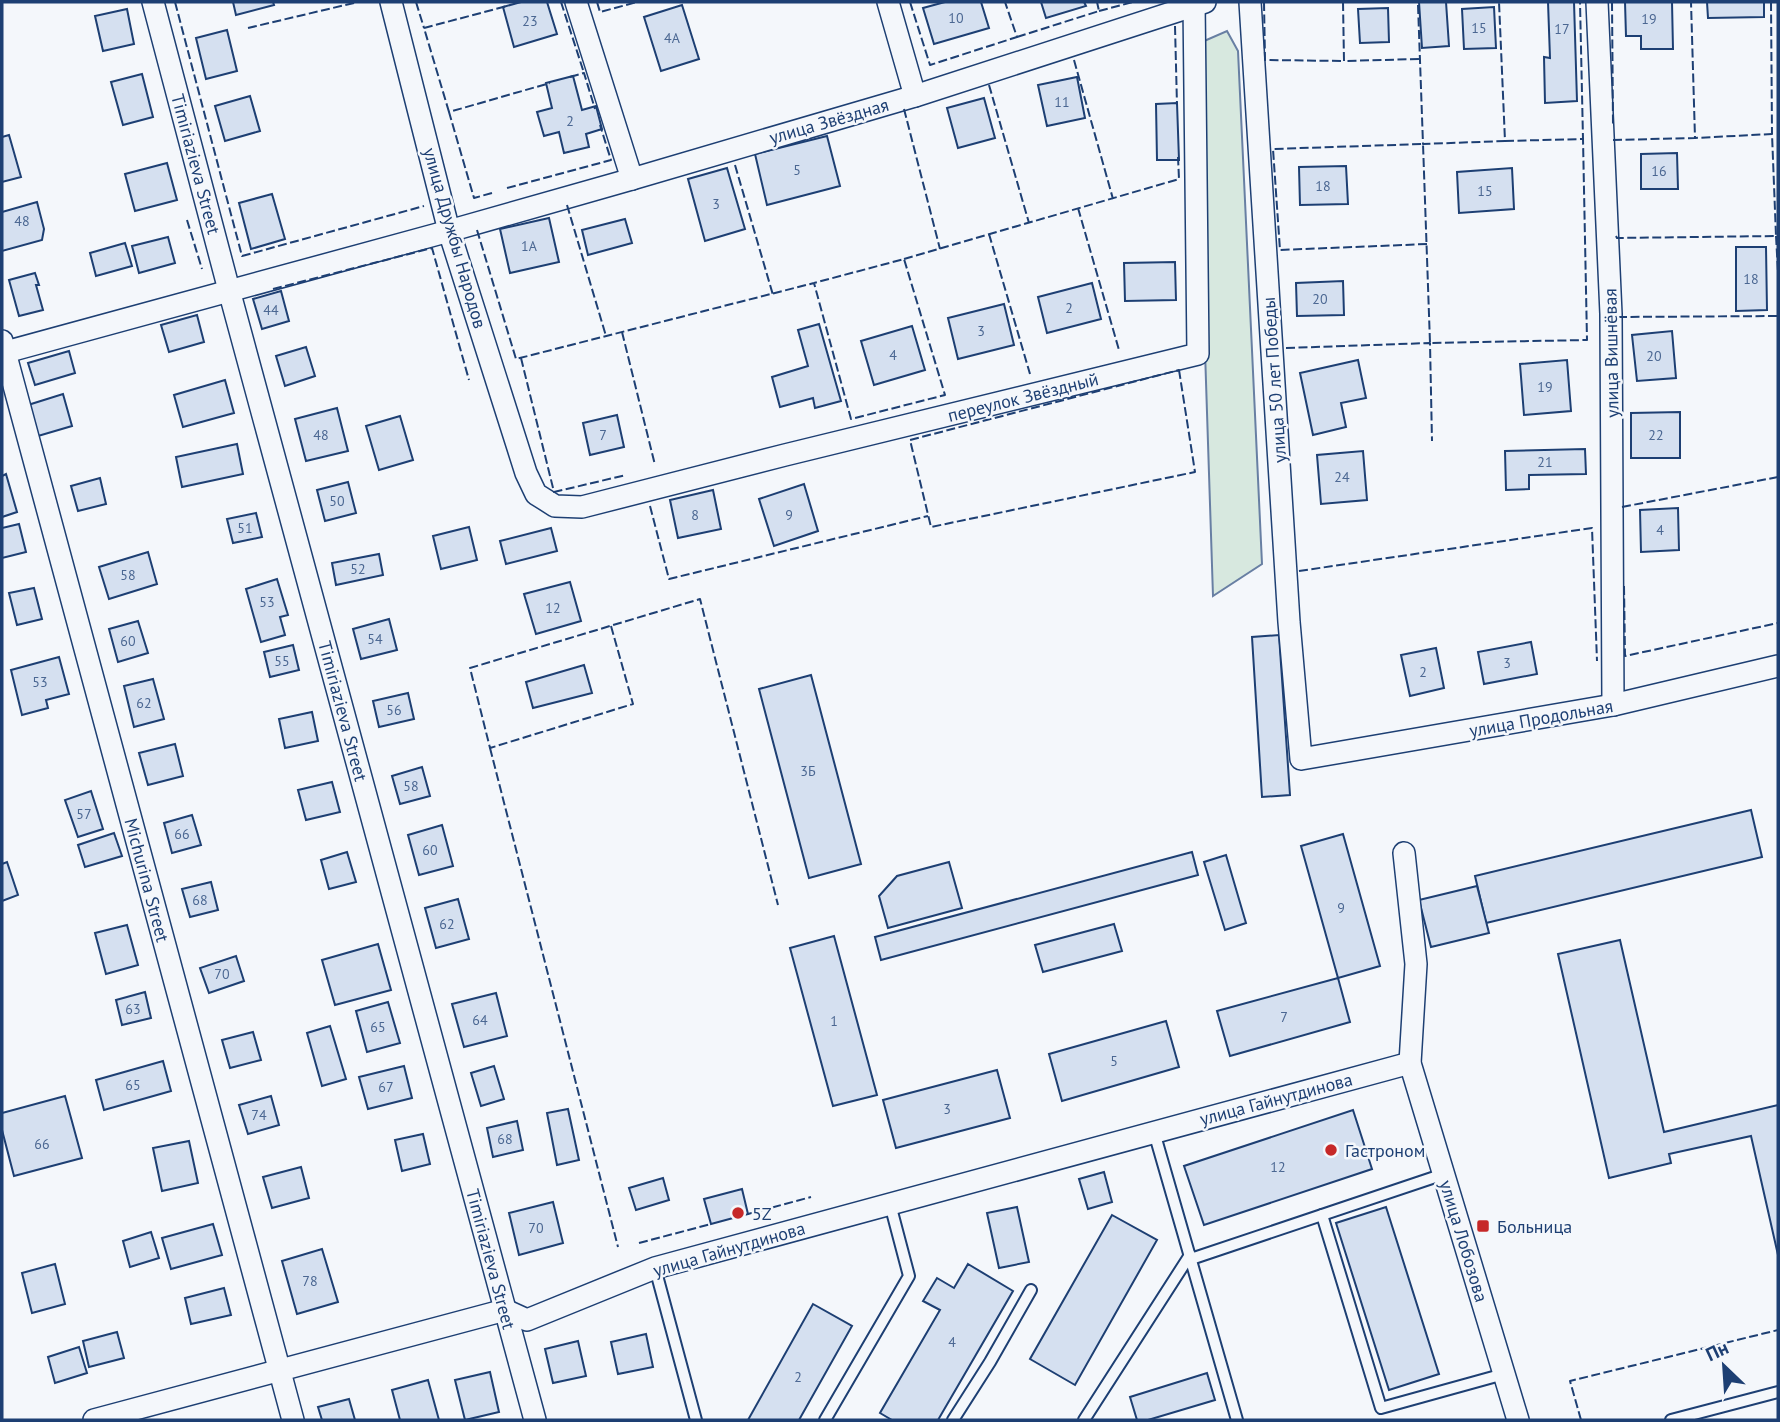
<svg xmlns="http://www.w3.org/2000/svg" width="1780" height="1422" font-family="'PT Sans',sans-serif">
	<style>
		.green { fill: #d7e8df; stroke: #687fa3; stroke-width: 2 }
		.building { fill: #d5e0f0; stroke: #1d3f73; stroke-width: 2 }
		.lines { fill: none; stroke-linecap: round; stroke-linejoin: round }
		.lane-casing { stroke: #1d3f73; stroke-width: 14 }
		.street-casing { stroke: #1d3f73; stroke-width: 24 }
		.lane { stroke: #f4f7fb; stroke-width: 10 }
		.street { stroke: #f4f7fb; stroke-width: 21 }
		.fence { stroke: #1d3f73; stroke-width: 2; stroke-dasharray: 9 3.5; stroke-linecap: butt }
		.poi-dot { fill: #c62828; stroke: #f4f7fb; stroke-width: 2.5 }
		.labels { text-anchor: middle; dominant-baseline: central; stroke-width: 5; stroke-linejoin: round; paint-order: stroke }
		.number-label { font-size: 14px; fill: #4b6792 }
		.street-label { font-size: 18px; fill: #1d3f73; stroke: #f4f7fb }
		.poi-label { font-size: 18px; fill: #1d3f73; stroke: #f4f7fb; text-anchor: start }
	</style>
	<rect width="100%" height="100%" fill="#f4f7fb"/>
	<polygon class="green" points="1227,31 1238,51 1262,564 1213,596 1195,45"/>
	<g class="building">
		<polygon points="233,2 273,2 274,5 236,15"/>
		<polygon points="521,2 547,2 557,34 514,47 503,7"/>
		<polygon points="945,2 981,2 989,28 934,44 923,8"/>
		<polygon points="1041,2 1084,2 1086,6 1046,18"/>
		<polygon points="1419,2 1446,2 1449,46 1422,48"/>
		<polygon points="1548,2 1574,2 1577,101 1545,103 1544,57 1550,58"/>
		<polygon points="1625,2 1672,2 1673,49 1641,49 1641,36 1626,36"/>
		<polygon points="1707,2 1764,2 1764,17 1708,18"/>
		<polygon points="682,5 699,59 661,71 644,17"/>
		<polygon points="1494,7 1496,48 1464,49 1462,9"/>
		<polygon points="1388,8 1389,42 1360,43 1358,9"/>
		<polygon points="127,9 134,44 103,51 95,16"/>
		<polygon points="227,30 237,71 206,79 196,38"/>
		<polygon points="142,74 153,117 123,125 111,82"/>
		<polygon points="573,76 582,110 596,106 602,129 586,134 589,147 564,153 559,132 544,136 537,112 552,108 546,83"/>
		<polygon points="1077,77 1085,118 1047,126 1038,85"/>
		<polygon points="250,96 260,131 225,141 215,106"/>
		<polygon points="984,98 995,138 958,148 947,108"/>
		<polygon points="1177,103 1179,160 1157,160 1156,104"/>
		<polygon points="9,135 21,177 2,182 2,137"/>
		<polygon points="827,136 840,186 767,205 755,154"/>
		<polygon points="1677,153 1678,189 1641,189 1641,154"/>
		<polygon points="167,163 177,200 135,211 125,174"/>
		<polygon points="1346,166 1348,204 1300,205 1299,167"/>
		<polygon points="727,168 745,229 705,241 688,179"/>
		<polygon points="1512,168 1514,209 1459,213 1457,172"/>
		<polygon points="272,194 285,239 251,249 239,203"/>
		<polygon points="37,202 44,229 42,240 2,251 2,212"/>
		<polygon points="549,218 559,262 510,273 500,229"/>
		<polygon points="625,219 632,243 588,255 582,230"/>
		<polygon points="168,237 175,263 139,273 132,246"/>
		<polygon points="125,243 132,266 96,276 90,253"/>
		<polygon points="1736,247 1766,247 1767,310 1736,311"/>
		<polygon points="1175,262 1176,300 1125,301 1124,263"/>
		<polygon points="35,273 39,285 36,285 43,310 19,316 9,280"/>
		<polygon points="1343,281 1344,315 1297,316 1296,283"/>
		<polygon points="1092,283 1101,319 1047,333 1038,297"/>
		<polygon points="281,291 289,321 262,329 253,299"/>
		<polygon points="1004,304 1014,345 958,359 948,318"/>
		<polygon points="197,315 204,342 169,352 161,325"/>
		<polygon points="819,324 841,401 815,408 813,398 780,407 772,377 808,366 798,330"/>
		<polygon points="912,326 925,370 874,385 861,341"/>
		<polygon points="1672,331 1676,378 1637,381 1632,335"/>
		<polygon points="306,347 315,376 285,386 276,356"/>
		<polygon points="69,351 75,373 35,385 28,363"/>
		<polygon points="1358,360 1366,398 1341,403 1346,427 1313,435 1300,373"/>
		<polygon points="1567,360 1571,411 1524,415 1520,364"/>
		<polygon points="225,380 234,413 183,427 174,395"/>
		<polygon points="63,394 72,426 38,436 28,405"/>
		<polygon points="337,408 348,451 306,461 295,419"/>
		<polygon points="1680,412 1680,458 1631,458 1631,413"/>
		<polygon points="617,415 624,447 590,455 583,423"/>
		<polygon points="400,416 413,460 379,470 366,426"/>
		<polygon points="237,444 243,474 182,487 176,457"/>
		<polygon points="1585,449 1586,474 1529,475 1529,489 1506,490 1505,451"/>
		<polygon points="1363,451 1367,500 1321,504 1317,455"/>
		<polygon points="6,474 17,512 2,517 2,476"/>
		<polygon points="100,478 106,504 78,511 71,486"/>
		<polygon points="348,482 356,513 325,521 317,490"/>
		<polygon points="804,484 818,531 774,546 759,499"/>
		<polygon points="713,490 721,529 678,538 670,500"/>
		<polygon points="1678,508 1679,550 1641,552 1640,510"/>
		<polygon points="256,513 262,537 233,543 227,519"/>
		<polygon points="19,524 26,552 2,558 2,528"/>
		<polygon points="469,527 477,560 441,569 433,536"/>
		<polygon points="551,528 557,551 506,564 500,541"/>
		<polygon points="148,552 157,584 109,599 99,567"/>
		<polygon points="379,554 383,575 336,585 332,563"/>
		<polygon points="277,579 288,615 280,617 285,635 261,642 246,589"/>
		<polygon points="570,582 581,621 536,634 524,594"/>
		<polygon points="34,588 42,619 17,625 9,593"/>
		<polygon points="389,619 397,650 361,659 353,629"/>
		<polygon points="138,621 148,653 118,662 109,629"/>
		<polygon points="1279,635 1290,795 1262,797 1252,637"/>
		<polygon points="1531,642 1537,674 1484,684 1478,652"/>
		<polygon points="293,645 299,670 270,677 264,652"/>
		<polygon points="1436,648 1444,688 1410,696 1401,655"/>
		<polygon points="59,657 69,694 46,700 48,708 22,715 11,670"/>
		<polygon points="584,665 592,693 533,708 526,682"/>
		<polygon points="811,675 861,864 809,878 759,689"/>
		<polygon points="153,679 164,719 134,727 124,686"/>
		<polygon points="408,693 414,719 379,727 373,701"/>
		<polygon points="312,712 318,741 285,748 279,719"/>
		<polygon points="175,744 183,776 148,785 139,753"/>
		<polygon points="422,767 430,796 400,804 392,776"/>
		<polygon points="332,782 340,812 306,820 298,790"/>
		<polygon points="91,791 103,829 78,837 65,800"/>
		<polygon points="1751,810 1762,857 1486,923 1475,876"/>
		<polygon points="192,815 201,845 172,853 164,823"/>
		<polygon points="442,825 453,866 419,875 408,835"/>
		<polygon points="114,833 122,856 85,867 78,845"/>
		<polygon points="1343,834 1380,966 1338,978 1301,846"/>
		<polygon points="347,852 356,882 329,889 321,860"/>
		<polygon points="1192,852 1198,875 881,960 875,937"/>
		<polygon points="1226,855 1246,923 1225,930 1204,862"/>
		<polygon points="7,862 18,895 2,901 2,864"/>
		<polygon points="949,862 962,908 888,928 879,896 897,876"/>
		<polygon points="211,882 218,910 190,917 182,889"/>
		<polygon points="1477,886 1489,933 1431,947 1419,900"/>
		<polygon points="458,899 469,939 436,948 425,908"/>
		<polygon points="1114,924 1122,951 1043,972 1035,945"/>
		<polygon points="127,925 138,965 106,974 95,933"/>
		<polygon points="834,936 877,1095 833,1106 790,948"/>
		<polygon points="1620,940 1664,1132 1778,1105 1778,1255 1751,1136 1669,1154 1671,1163 1609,1178 1558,954"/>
		<polygon points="378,944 391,990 335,1005 322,960"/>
		<polygon points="236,956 244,981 209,993 200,968"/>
		<polygon points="1338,978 1350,1022 1230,1056 1217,1011"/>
		<polygon points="145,992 151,1018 122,1025 116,1000"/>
		<polygon points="496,993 507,1036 464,1047 452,1004"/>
		<polygon points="388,1002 400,1043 367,1052 356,1011"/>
		<polygon points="1166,1021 1179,1067 1062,1101 1049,1054"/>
		<polygon points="330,1026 346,1079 322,1086 307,1033"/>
		<polygon points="253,1032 261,1060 230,1068 222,1040"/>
		<polygon points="163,1061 171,1091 104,1110 96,1080"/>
		<polygon points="404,1066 412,1098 368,1109 359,1077"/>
		<polygon points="494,1066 504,1099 481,1106 471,1073"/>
		<polygon points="997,1070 1010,1118 896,1148 883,1100"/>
		<polygon points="65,1096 82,1158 14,1176 2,1130 2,1113"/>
		<polygon points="271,1096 279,1125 248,1134 239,1105"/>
		<polygon points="568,1109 579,1160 557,1165 547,1113"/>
		<polygon points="1353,1110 1372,1169 1204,1225 1184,1166"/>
		<polygon points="517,1121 523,1150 493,1157 487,1128"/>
		<polygon points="423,1134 430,1164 402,1171 395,1140"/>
		<polygon points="189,1141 198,1183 162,1191 153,1148"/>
		<polygon points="301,1167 309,1198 272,1208 263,1177"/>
		<polygon points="1104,1172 1112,1202 1088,1209 1079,1179"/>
		<polygon points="663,1178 669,1200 636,1210 629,1188"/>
		<polygon points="742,1189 748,1214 711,1224 704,1199"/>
		<polygon points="553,1202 563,1243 519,1255 509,1213"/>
		<polygon points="1017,1207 1029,1262 999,1268 987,1213"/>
		<polygon points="1386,1207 1439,1374 1389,1390 1336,1223"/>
		<polygon points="1112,1215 1157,1240 1075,1385 1030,1359"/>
		<polygon points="213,1224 222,1255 171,1269 162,1238"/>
		<polygon points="151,1232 159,1258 130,1267 123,1241"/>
		<polygon points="322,1249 338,1302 297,1314 282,1261"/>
		<polygon points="55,1264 65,1304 32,1313 22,1273"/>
		<polygon points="968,1264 1013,1291 938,1420 892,1420 880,1413 940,1310 923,1301 937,1278 954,1288"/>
		<polygon points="224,1288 231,1315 191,1324 185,1298"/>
		<polygon points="813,1304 852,1326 799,1420 748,1420"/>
		<polygon points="117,1332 124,1358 89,1367 83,1341"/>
		<polygon points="646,1334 653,1367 618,1374 611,1342"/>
		<polygon points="578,1341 586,1376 553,1383 545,1349"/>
		<polygon points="79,1347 87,1373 55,1383 48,1357"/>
		<polygon points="490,1372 499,1412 465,1420 455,1380"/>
		<polygon points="1207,1373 1215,1400 1148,1420 1137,1420 1130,1397"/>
		<polygon points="428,1380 439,1420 400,1420 392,1390"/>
		<polygon points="349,1399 355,1420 322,1420 318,1407"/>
	</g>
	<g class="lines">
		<g class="lane-casing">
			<g id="lane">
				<polyline points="1154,1132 1237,1420"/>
				<polyline points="1322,1215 1381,1408 1504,1374"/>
				<polyline points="1191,1259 1444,1174"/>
				<polyline points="655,1268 696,1420"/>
				<polyline points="825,1420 909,1276 890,1204"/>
				<polyline points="953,1420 990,1362 1031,1290"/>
				<polyline points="1084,1420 1190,1255"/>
				<polyline points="1671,1420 1778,1392"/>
			</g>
		</g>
		<g class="street-casing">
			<g id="street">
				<polyline points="153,2 229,290 535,1420"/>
				<polyline points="391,2 449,231 526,473 536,494 555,506 582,507 785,455 1198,354 1194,2"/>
				<polyline points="576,2 632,179"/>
				<polyline points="888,2 915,96"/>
				<polyline points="1250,2 1289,622 1301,759 1613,705 1778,666"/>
				<polyline points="1597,2 1611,314 1613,705"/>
				<polyline points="2,341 293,1420"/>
				<polyline points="2,353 449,231 632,179 915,96 1205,2"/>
				<polyline points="1404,853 1416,964 1410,1063 1518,1420"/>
				<polyline points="94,1420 505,1310 527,1320 655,1268 1410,1063"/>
			</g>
		</g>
		<use href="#lane" class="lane"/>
		<use href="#street" class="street"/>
		<g class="fence">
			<polyline points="175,2 242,256 424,206"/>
			<polyline points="416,2 424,28"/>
			<polyline points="561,2 584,73"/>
			<polyline points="597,2 600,12 637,2"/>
			<polyline points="910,2 930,65 1017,37 1005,2"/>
			<polyline points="1264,2 1265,60 1344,61"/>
			<polyline points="1343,2 1344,61 1420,59"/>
			<polyline points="1612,2 1613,124"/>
			<polyline points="1771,2 1772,134"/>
			<polyline points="1418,5 1423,144 1505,141 1499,2"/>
			<polyline points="1099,11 1133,2"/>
			<polyline points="1175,26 1177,105"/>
			<polyline points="248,28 358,2"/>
			<polyline points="1017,37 1099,11 1097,2"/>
			<polyline points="1074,60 1113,199"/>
			<polyline points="570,77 584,73 595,109"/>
			<polyline points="989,85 1029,223"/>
			<polyline points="904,109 940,249"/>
			<polyline points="449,112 424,28 507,6"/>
			<polyline points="1613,140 1695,138 1691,2"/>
			<polyline points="1505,141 1583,139 1580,2"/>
			<polyline points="735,165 773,295"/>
			<polyline points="507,188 611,160 600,125"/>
			<polyline points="492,193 474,198 449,112 550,83"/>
			<polyline points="567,205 606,336"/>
			<polyline points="1078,208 1119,350"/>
			<polyline points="187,220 202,269"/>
			<polyline points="477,230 516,359 814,283 851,419 945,395 904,259 814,283"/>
			<polyline points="989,234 1030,374"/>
			<polyline points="1616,236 1617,238 1776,236 1772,134 1695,138"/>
			<polyline points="1776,236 1778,272"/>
			<polyline points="1427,244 1280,250 1273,149 1423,144 1430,343 1587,340 1583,139"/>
			<polyline points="904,259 1179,179 1178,157"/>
			<polyline points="273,289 432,248 469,380"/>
			<polyline points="1618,317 1778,316"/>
			<polyline points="622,332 655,465"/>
			<polyline points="1286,348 1430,343 1432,441"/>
			<polyline points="521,358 554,492 626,475"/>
			<polygon points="1179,370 1195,472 931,527 910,440"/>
			<polyline points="650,506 669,579 928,516"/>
			<polyline points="1622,507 1778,477"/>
			<polyline points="1299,571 1592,528 1597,661"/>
			<polyline points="1624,586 1625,656 1778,623"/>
			<polyline points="611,626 633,704 490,748 470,668 700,599 778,905"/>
			<polyline points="490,748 618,1247"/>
			<polyline points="748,1214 811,1197"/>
			<polyline points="639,1243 711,1224"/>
			<polyline points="1581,1420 1570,1381 1778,1330"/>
		</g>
	</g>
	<g class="poi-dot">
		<circle cx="1331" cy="1150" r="7"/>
		<circle cx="738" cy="1213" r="7"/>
		<rect x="1476" y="1219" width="14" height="14" rx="3.5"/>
	</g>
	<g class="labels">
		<g class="number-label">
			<text x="956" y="18">10</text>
			<text x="1649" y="19">19</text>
			<text x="530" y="21">23</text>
			<text x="1479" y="28">15</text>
			<text x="1562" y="29">17</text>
			<text x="672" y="38">4А</text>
			<text x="1062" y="102">11</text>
			<text x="570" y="121">2</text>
			<text x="797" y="170">5</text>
			<text x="1659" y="171">16</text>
			<text x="1323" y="186">18</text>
			<text x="1485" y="191">15</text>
			<text x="716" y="204">3</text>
			<text x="22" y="221">48</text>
			<text x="529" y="246">1А</text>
			<text x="1751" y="279">18</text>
			<text x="1320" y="299">20</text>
			<text x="1069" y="308">2</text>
			<text x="271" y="310">44</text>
			<text x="981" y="331">3</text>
			<text x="893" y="355">4</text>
			<text x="1654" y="356">20</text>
			<text x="1545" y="387">19</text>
			<text x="321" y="435">48</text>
			<text x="603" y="435">7</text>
			<text x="1656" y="435">22</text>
			<text x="1545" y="462">21</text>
			<text x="1342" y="477">24</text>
			<text x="337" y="501">50</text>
			<text x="695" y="515">8</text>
			<text x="789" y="515">9</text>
			<text x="245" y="528">51</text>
			<text x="1660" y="530">4</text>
			<text x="358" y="569">52</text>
			<text x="128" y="575">58</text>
			<text x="267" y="602">53</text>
			<text x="553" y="608">12</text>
			<text x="375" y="639">54</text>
			<text x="128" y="641">60</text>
			<text x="282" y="661">55</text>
			<text x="1507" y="663">3</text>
			<text x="1423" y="672">2</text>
			<text x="40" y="682">53</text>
			<text x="144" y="703">62</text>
			<text x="394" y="710">56</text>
			<text x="808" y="771">3Б</text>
			<text x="411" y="786">58</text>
			<text x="84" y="814">57</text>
			<text x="182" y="834">66</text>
			<text x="430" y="850">60</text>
			<text x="200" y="900">68</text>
			<text x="1341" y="908">9</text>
			<text x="447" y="924">62</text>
			<text x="222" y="974">70</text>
			<text x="133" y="1009">63</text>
			<text x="1284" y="1017">7</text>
			<text x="480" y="1020">64</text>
			<text x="834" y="1021">1</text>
			<text x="378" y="1027">65</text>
			<text x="1114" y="1061">5</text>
			<text x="133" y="1085">65</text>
			<text x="386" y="1087">67</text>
			<text x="947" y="1109">3</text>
			<text x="259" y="1115">74</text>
			<text x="505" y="1139">68</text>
			<text x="42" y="1144">66</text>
			<text x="1278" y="1167">12</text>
			<text x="536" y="1228">70</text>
			<text x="310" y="1281">78</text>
			<text x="952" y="1342">4</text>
			<text x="798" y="1377">2</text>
		</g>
		<g class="street-label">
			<text transform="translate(829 121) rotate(-16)">улица Звёздная</text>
			<text transform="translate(196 164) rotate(75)">Timiriazieva Street</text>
			<text transform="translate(455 238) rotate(74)">улица Дружбы Народов</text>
			<text transform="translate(1611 353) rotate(-91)">улица Вишнёвая</text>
			<text transform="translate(1274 380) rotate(-94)">улица 50 лет Победы</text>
			<text transform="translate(1023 397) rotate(-14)">переулок Звёздный</text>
			<text transform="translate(343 711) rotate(75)">Timiriazieva Street</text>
			<text transform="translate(1541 718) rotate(-10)">улица Продольная</text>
			<text transform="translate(147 880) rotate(75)">Michurina Street</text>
			<text transform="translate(1276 1099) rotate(-15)">улица Гайнутдинова</text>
			<text transform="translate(1464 1241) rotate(73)">улица Лобозова</text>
			<text transform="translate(729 1249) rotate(-16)">улица Гайнутдинова</text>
			<text transform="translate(491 1259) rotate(75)">Timiriazieva Street</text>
		</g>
		<g class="poi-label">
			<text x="1345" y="1150">Гастроном</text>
			<text x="752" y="1213">5Z</text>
			<text x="1497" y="1226">Больница</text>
		</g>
	</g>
	<rect width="1780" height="1422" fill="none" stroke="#1d3f73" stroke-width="7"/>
	<g transform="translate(1724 1366) rotate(335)" stroke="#f4f7fb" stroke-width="5" paint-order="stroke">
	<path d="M0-5L12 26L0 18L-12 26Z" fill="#1d3f73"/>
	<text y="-10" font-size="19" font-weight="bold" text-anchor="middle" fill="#1d3f73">Пн</text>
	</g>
</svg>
